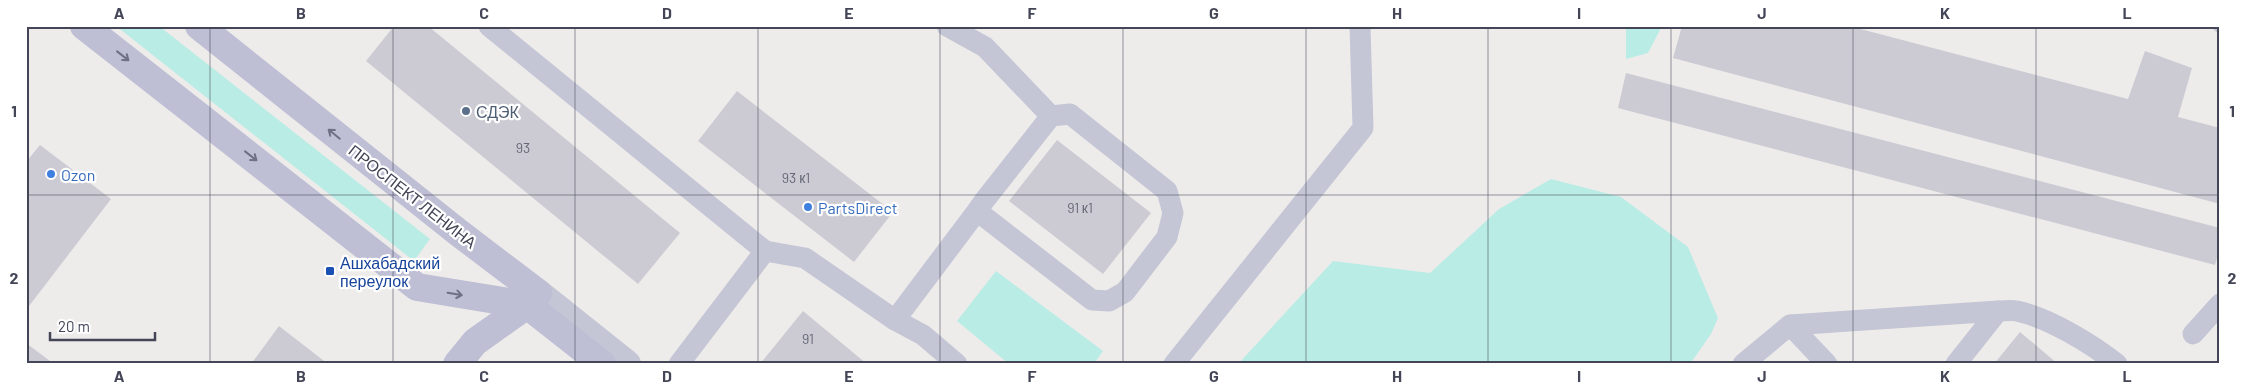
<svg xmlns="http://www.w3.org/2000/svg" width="2246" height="390" font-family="Barlow,sans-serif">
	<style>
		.green { fill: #b9ece4 }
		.building { fill: #cccbd3 }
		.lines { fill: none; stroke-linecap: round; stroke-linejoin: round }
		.lane { stroke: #c5c6d5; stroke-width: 21 }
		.street { stroke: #c5c6d5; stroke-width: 28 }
		.secondary { stroke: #bebed4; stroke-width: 28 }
		.oneway { stroke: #6f7083 }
		.grid { fill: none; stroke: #444658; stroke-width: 1; stroke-opacity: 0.55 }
		.service-dot { fill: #5c6f8a; stroke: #fff; stroke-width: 2 }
		.shop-dot { fill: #3f7fe0; stroke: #fff; stroke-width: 2 }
		.transit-dot { fill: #1a4fb4; stroke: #fff; stroke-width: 2 }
		.labels { text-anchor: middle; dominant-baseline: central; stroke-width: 4.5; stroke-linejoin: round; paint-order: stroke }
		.number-label { font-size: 14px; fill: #666777 }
		.service-label { font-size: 16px; fill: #4e5e75; stroke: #fff; text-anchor: start }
		.shop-label { font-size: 16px; fill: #366cbe; stroke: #fff; text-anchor: start }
		.street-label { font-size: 16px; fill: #444658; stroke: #fff }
		.transit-label { font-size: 16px; fill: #164399; stroke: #fff; text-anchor: start }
		.neatline { fill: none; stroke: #444658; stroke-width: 2 }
		.grid-label { font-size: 16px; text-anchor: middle; font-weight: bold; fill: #444658 }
	</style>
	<rect width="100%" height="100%" fill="#eeeceb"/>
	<g class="green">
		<polygon points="116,26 159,26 430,239 414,261"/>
		<polygon points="1626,26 1662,26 1648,53 1626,59"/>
		<polygon points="1551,179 1621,197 1688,247 1718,318 1711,334 1690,364 1238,364 1333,261 1430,273 1499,209"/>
		<polygon points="996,271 1103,351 1094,364 1009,364 957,321"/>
	</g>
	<g class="building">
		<polygon points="394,26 428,26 680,233 638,284 366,61"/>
		<polygon points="1682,26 1849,26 2128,99 2145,51 2192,68 2178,117 2220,128 2220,204 1673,58"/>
		<polygon points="2209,26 2220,26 2220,35"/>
		<polygon points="1626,73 2220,228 2220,247 2215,265 1618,108"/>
		<polygon points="737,91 893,212 854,262 698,141"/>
		<polygon points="1057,140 1151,213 1103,274 1009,201"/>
		<polygon points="40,145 111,199 26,310 26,162"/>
		<polygon points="803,311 867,364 760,364"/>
		<polygon points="279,326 328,364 251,364"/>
		<polygon points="2020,332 2058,364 1994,364"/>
		<polygon points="26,343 54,364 26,364"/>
	</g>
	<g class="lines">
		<g class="lane">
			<polyline points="489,26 765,251"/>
			<polyline points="947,26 985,47 1051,116"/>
			<path d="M1998,311c6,0 13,-1 19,0 32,7 75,33 100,53"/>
			<polyline points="895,320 977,211 984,201 1051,116 1070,114 1167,191 1173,213 1167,237 1125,292 1109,301 1092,300 977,211"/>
			<polyline points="1790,325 1827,364"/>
			<polyline points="2193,334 2220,304"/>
			<polyline points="679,364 765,251 805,258 895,320 923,335 957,364"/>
			<polyline points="1174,364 1363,128 1360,26"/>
			<polyline points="1743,364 1790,325 1998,311 1956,364"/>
		</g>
		<polyline class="street" points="538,293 627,364"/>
		<g class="secondary">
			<polyline points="84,26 417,287 527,305 602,364"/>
			<polyline points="199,26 459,233 538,293 527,305 475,342 457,364"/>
		</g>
	</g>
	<defs><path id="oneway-shaft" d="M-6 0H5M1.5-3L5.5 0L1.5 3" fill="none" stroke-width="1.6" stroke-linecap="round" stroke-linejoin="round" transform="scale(1.25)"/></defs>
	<g class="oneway">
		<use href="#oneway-shaft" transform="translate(123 56) rotate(38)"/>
		<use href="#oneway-shaft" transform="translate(334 134) rotate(-141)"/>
		<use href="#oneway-shaft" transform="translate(251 156) rotate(38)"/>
		<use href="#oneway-shaft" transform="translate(455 294) rotate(9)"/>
	</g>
	<path class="grid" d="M210,26v338M393,26v338M575,26v338M758,26v338M940,26v338M1123,26v338M1306,26v338M1488,26v338M1671,26v338M1853,26v338M2036,26v338M26,195h2194"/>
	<circle class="service-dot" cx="466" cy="111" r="5"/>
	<g class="shop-dot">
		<circle cx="51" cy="174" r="5"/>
		<circle cx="808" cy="207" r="5"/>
	</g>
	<rect class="transit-dot" x="325" y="266" width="10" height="10" rx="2.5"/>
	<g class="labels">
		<g class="number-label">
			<text x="523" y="147">93</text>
			<text x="796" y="177">93 к1</text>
			<text x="1080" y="207">91 к1</text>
			<text x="808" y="338">91</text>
		</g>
		<g class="service-label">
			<text x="476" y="111">СДЭК</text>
		</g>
		<g class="shop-label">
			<text x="61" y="174">Ozon</text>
			<text x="818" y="207">PartsDirect</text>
		</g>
		<g class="street-label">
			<text transform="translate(413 196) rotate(38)">ПРОСПЕКТ ЛЕНИНА</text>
		</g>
		<g class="transit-label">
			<text x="340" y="262">Ашхабадский<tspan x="340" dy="18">переулок</tspan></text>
		</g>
	</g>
	<rect width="2246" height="390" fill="none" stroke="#ffffff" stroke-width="55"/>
	<path d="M50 332v8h105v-8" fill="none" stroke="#444658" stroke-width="2.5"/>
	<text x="58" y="332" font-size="15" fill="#444658" stroke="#ffffff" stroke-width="4" paint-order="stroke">20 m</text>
	<rect x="28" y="28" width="2190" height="334" class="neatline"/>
	<g class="grid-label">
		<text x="119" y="19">A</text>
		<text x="301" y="19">B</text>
		<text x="484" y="19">C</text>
		<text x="667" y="19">D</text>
		<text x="849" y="19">E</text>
		<text x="1032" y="19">F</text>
		<text x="1214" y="19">G</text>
		<text x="1397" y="19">H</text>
		<text x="1579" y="19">I</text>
		<text x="1762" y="19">J</text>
		<text x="1945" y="19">K</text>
		<text x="2127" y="19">L</text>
		<text x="14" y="117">1</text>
		<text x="2232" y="117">1</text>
		<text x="14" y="284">2</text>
		<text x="2232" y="284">2</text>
		<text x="119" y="382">A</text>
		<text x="301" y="382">B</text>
		<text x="484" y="382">C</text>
		<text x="667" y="382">D</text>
		<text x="849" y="382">E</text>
		<text x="1032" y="382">F</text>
		<text x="1214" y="382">G</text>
		<text x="1397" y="382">H</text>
		<text x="1579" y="382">I</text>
		<text x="1762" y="382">J</text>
		<text x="1945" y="382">K</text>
		<text x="2127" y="382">L</text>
	</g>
</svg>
